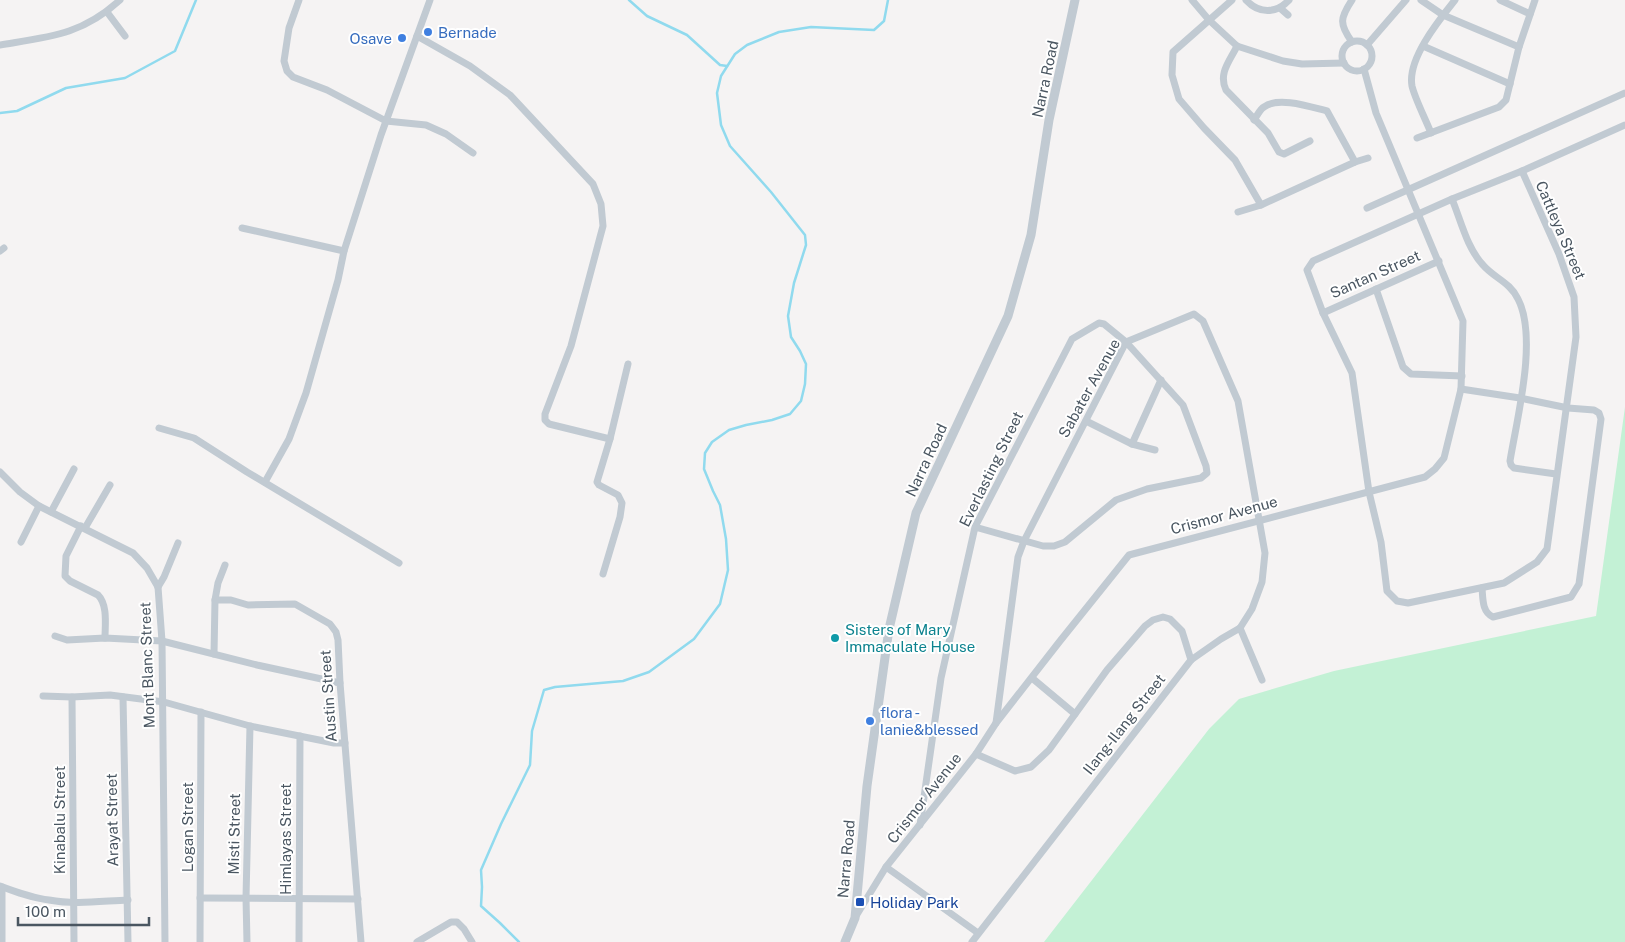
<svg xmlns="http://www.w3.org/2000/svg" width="1625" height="942" font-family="'Public Sans',sans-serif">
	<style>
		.green { fill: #c3f1d5 }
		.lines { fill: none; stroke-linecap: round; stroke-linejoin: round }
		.stream { stroke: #90daee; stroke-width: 2.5 }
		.minor { stroke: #c1cad2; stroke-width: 7 }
		.tertiary { stroke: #c1cad2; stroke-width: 9 }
		.shop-dot { fill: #3f7fe0; stroke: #fff; stroke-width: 2 }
		.culture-dot { fill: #0f9aa8; stroke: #fff; stroke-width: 2 }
		.transit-dot { fill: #1a4fb4; stroke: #fff; stroke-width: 2 }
		.labels { text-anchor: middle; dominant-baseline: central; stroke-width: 4; stroke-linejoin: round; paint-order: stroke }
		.shop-label { font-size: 15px; fill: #366cbe; stroke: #fff; text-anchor: start }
		.street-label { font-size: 15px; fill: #4a5661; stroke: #fff }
		.culture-label { font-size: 15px; fill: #0d838f; stroke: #fff; text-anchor: start }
		.transit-label { font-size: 15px; fill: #164399; stroke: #fff; text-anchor: start }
	</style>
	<rect width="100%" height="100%" fill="#f5f3f3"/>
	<polygon class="green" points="1625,407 1625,942 1044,942 1209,729 1239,699 1334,671 1596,616"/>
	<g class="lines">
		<g class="stream">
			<polyline points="629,0 647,16 687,35 720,65 727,66"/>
			<polyline points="0,113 17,111 66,88 125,78 175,51 196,0"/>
			<polyline points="519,942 500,923 481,906 482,887 481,870 501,824 530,765 532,731 544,690 555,687 623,681 649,672 694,639 720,604 728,570 726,539 720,505 713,491 704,469 705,453 712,442 729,430 746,425 772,420 790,414 801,401 805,384 806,364 800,351 791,337 788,316 794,283 806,245 805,235 771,192 730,146 721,125 717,93 721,76 735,54 747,45 779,32 811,27 874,30 884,21 888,0"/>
		</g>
		<g class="minor">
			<polyline points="299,0 289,28 284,61 287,71 293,77 327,90 386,121 426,125 446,134 473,153"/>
			<polyline points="1192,0 1209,20 1237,46 1283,61 1302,64 1344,63"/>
			<polyline points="1232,0 1173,52 1172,75 1179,99 1204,128 1235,160 1261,205"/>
			<path d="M1246,0c13,14 30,14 43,0"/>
			<path d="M1352,0c-12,18 -13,24 0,42"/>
			<polyline points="1421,0 1443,15 1519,47"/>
			<polyline points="1500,0 1530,14"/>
			<polyline points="1280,8 1288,15"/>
			<polyline points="107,12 125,36"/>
			<polyline points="417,36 470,66 510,95 593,184 601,204 603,226 571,346 545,414 545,420 549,424 610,439"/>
			<circle cx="1357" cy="56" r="15"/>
			<path d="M0,45c49,-8 82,-10 120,-45"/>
			<polyline points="1367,45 1406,0"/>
			<path d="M1237,46c-7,15 -19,27 -11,44l42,43 11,19 5,2 26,-13"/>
			<polyline points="1423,46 1510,84"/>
			<path d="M1254,120c3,-4 6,-11 10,-13 14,-11 47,0 63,4l28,51"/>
			<path d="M1431,133c-5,-13 -16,-34 -19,-47 -5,-27 27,-66 43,-86"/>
			<polyline points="1417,138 1499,107 1506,100 1519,47 1535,0"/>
			<polygon points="1522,171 1559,254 1574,297 1576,337 1547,549 1537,562 1504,583 1408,603 1397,601 1387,591 1381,542 1369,492 1352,373 1323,313 1307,270 1313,261 1452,199"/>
			<polyline points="1522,171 1625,125"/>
			<path d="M1452,199c9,22 15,49 31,66 11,13 27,17 35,34 20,39 -1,119 -8,162l1,4 3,3 42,6"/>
			<polyline points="1367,208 1625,93"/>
			<polyline points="1238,212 1261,205 1355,162 1368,158"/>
			<polyline points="242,228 344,251"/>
			<polyline points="0,251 4,248"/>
			<polyline points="1376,289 1403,367 1411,374 1462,376"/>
			<polyline points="1323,313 1439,261"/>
			<path d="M1461,389l59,9 48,10 26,2 5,3 2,6 -22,165 -8,13 -78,20c-11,-5 -10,-18 -11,-29"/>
			<polyline points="1086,421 1132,444 1155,450"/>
			<polyline points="159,428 194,438 247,472 399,563"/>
			<polyline points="1132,444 1161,380"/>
			<polyline points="0,472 20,492 39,506 133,553 147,568 158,587 162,641 165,942"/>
			<polyline points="265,482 289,439 306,393 338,280 344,251 381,135 430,0"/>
			<polyline points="51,512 74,469"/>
			<path d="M81,526l-15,30 -1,20 5,5 28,14c10,10 7,30 7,43"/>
			<polyline points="85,528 110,485"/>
			<polyline points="21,542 39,506"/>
			<polyline points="603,574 620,517 622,503 618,495 599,485 597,482 610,439 628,364"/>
			<polyline points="158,587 164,577 178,543"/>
			<polyline points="215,600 231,600 248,605 295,604 330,624 336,632 338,640 340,683 361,942"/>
			<polyline points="1240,628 1262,680"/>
			<polyline points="55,636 67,640 105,638 162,641 257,665 340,683"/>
			<polyline points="214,654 215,600 218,583 225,565"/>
			<polyline points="1032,678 1075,714"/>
			<polyline points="43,696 72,697 110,695 164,702 250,726 334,743 345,743"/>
			<polyline points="72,697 74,942"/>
			<polyline points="123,697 128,942"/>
			<polyline points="976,754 1015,771 1031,767 1049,750 1107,670 1145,626 1153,620 1163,617 1170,619 1182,631 1191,660"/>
			<polyline points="920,825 941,678 975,527 1072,339 1099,323 1104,324 1126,342 1183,405 1206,466 1207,473 1201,478 1147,489 1116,500 1065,542 1054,546 1043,546 975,527"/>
			<polyline points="886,867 978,933"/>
			<path d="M0,886c16,6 32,12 49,14 26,5 53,1 79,0"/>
			<polyline points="2,887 2,942"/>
			<polyline points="200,898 358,899"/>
			<polyline points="856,916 886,867 976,754 996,723 1060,641 1129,555 1425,477 1435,469 1444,458 1461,389 1463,321 1376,113 1364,69"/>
			<polyline points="200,942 201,712"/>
			<polyline points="247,942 246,898 250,726"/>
			<polyline points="299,942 300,736"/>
			<polyline points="417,942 451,922 457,922 464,929 472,942"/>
			<polyline points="972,942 1191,660 1221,639 1240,628 1252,609 1262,582 1265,553 1238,401 1203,321 1194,314 1126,342 1024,541 1018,557 996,723"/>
		</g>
		<polyline class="tertiary" points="845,942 855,918 867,786 889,629 916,513 1008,316 1031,235 1049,120 1075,0"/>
	</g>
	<g class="shop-dot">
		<circle cx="428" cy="32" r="5"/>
		<circle cx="402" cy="38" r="5"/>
		<circle cx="870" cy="721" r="5"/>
	</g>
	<circle class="culture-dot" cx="835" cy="638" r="5"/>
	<rect class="transit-dot" x="855" y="897" width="10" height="10" rx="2.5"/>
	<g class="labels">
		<g class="shop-label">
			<text x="438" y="32">Bernade</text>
			<text x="392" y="38" text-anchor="end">Osave</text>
			<text x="880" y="712">flora -<tspan x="880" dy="17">lanie&amp;blessed</tspan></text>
		</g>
		<g class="street-label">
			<text transform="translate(1045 79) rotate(-78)">Narra Road</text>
			<text transform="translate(1561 230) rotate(67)">Cattleya Street</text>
			<text transform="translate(1375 274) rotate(-24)">Santan Street</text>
			<text transform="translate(1089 388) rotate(-61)">Sabater Avenue</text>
			<text transform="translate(926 460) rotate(-65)">Narra Road</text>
			<text transform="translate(991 469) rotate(-64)">Everlasting Street</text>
			<text transform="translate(1224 515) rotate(-15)">Crismor Avenue</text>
			<text transform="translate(147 665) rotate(-92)">Mont Blanc Street</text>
			<text transform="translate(328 696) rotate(-94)">Austin Street</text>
			<text transform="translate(1124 724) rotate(-52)">Ilang-Ilang Street</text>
			<text transform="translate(924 798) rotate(-52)">Crismor Avenue</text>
			<text transform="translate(59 820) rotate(-90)">Kinabalu Street</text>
			<text transform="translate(112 820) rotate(-91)">Arayat Street</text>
			<text transform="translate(187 827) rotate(-90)">Logan Street</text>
			<text transform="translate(234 834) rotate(-89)">Misti Street</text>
			<text transform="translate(285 839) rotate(-90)">Himlayas Street</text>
			<text transform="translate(846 859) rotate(-85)">Narra Road</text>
		</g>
		<g class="culture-label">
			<text x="845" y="629">Sisters of Mary<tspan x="845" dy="17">Immaculate House</tspan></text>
		</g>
		<g class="transit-label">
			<text x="870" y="902">Holiday Park</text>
		</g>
	</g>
	<path d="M18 917v8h131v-8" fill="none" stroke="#4a5661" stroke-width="2.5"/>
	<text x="25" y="917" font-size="15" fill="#4a5661" stroke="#ffffff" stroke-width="4" paint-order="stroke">100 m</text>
</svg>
